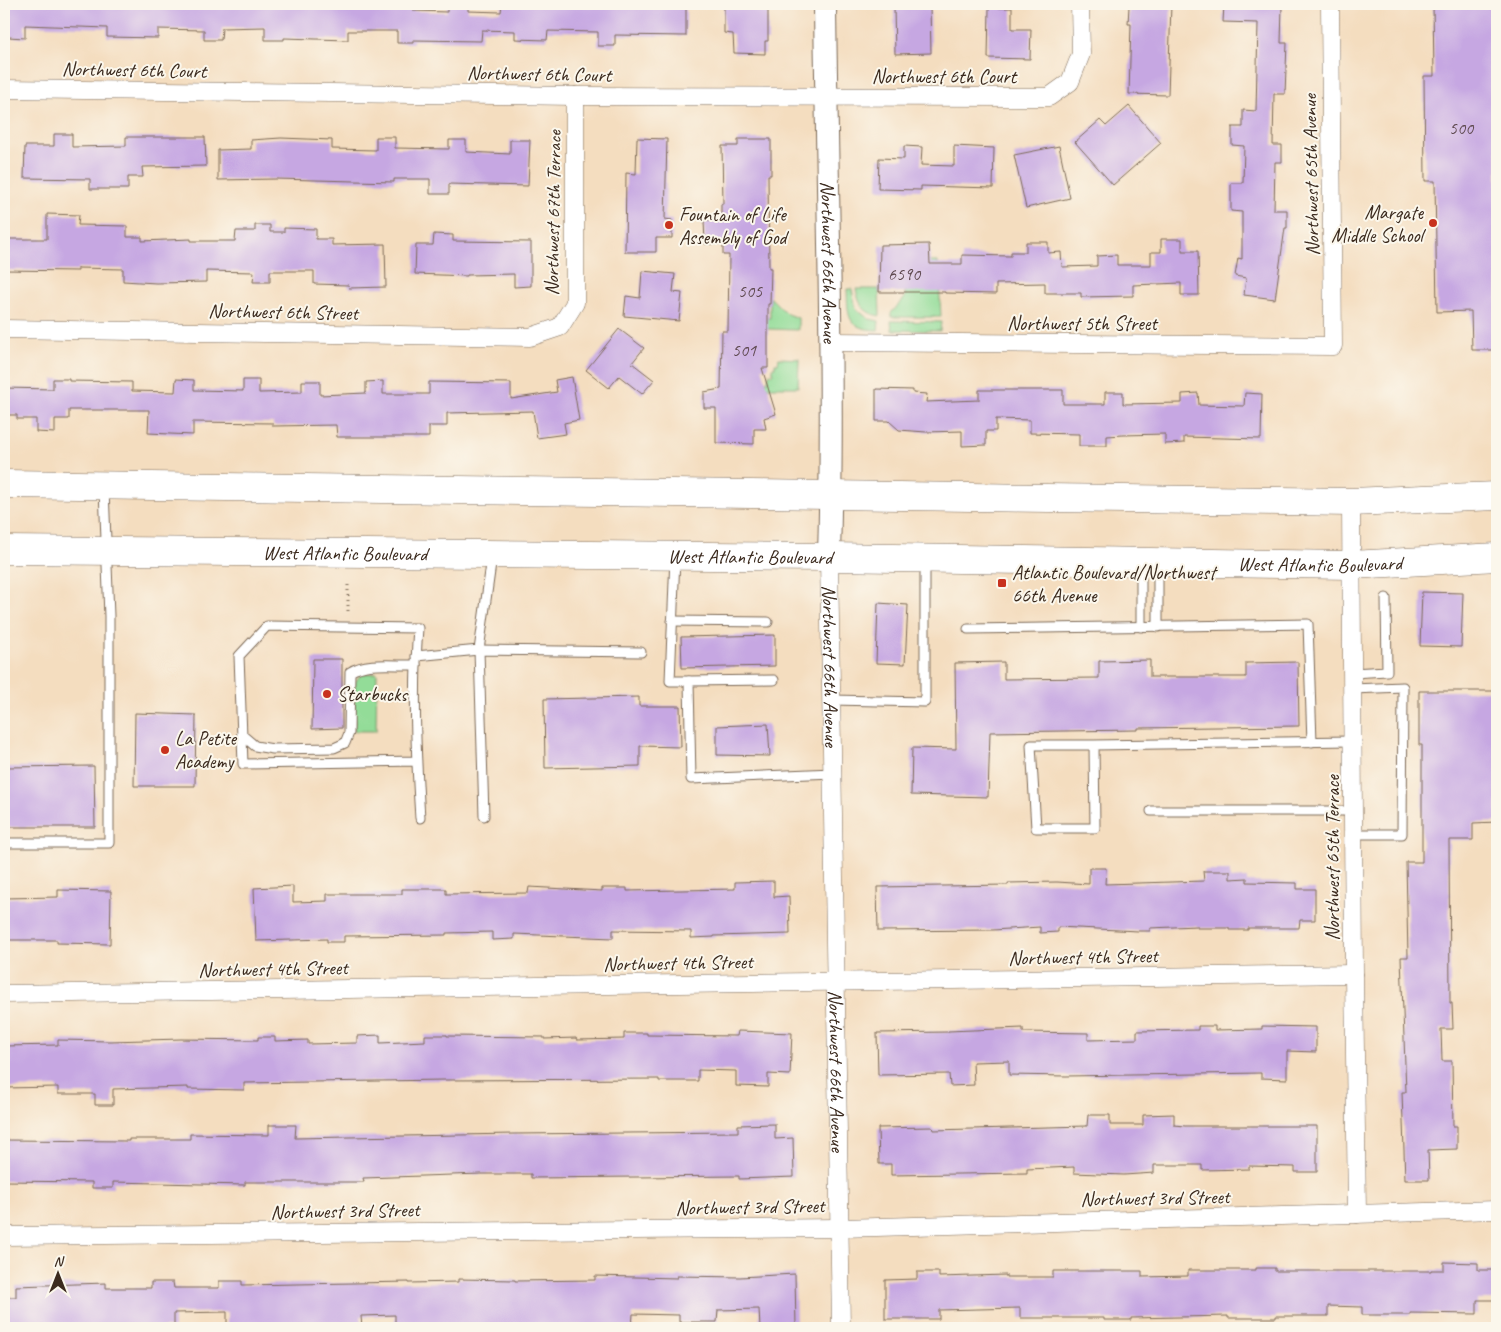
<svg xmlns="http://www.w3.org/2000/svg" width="1501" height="1332" font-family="Caveat,sans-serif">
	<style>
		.green { fill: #93dc98; stroke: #67835b }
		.building { fill: #c6a7e2 }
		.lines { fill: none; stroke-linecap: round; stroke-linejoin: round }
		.service-casing { stroke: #7c6956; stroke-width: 11 }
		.minor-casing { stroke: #7c6956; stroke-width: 19 }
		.tertiary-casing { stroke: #7c6956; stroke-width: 24 }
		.primary-casing { stroke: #7c6956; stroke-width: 29 }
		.path { stroke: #7c6956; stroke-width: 3; stroke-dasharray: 1 4; stroke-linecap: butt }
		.service { stroke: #fff; stroke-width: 9 }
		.minor { stroke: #fff; stroke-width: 18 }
		.tertiary { stroke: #fff; stroke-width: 22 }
		.primary { stroke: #fff; stroke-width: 28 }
		.poi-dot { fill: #c8321e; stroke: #fbf7ec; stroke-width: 2 }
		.labels { text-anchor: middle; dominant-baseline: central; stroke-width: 4; stroke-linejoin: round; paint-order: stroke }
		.number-label { font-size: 18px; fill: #5e494f }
		.street-label { font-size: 20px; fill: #3b2a1e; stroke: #fbf7ec }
		.poi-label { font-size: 20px; fill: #3b2a1e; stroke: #fbf7ec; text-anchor: start }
	</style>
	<rect width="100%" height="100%" fill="#fbf7ec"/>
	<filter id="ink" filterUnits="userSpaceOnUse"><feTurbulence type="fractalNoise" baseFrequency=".02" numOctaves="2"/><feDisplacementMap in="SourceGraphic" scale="10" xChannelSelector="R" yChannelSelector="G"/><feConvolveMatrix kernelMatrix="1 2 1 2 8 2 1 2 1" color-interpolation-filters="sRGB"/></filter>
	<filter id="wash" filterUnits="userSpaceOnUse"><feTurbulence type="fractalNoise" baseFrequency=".0096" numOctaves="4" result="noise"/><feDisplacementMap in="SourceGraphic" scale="20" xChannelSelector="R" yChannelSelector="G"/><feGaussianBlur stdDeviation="1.12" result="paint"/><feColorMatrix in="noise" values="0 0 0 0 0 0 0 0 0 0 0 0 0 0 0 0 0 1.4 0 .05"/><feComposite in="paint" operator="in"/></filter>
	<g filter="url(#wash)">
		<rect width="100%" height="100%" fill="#f4ddbf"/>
		<g class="green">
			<polygon points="930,262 938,262 941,317 891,317 891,313 905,298 905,292 930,288"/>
			<path d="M847,289h5l4,20 13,10 10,2 -1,9c-32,-1 -30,-14 -31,-41z"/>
			<path d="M856,289h23l1,27c-17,-3 -21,-12 -24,-27z"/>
			<polygon points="770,297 787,314 798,318 798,330 768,329 767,326 740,318 770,318"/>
			<polygon points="891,321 941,322 940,331 892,330"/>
			<polygon points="779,358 799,359 798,387 736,387 736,382 768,381 769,374 773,374 773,367 775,367 775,363 778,363"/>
			<polygon points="377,673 376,731 354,731 355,682 361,674"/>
		</g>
		<g id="blocks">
			<g class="building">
				<polygon points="4,4 414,4 414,11 447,12 447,4 468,4 468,11 501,12 502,4 616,4 652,6 652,4 672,4 672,5 686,6 686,36 615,35 615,46 598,46 598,32 548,31 547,40 515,39 515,31 482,30 481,41 413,40 413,43 397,43 397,31 348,31 348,40 284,38 284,40 265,40 265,27 222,28 221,40 204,40 204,30 158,29 158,38 107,37 107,28 25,25 25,38 8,37 8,27 4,27"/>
				<polygon points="724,4 768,4 768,41 765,41 765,54 734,53 733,34 724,33"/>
				<polygon points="1140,4 1171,4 1168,95 1129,94 1131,24 1128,24 1129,6 1140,6"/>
				<polygon points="1224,4 1270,4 1270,6 1282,6 1281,43 1287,43 1285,94 1274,94 1273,145 1282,145 1282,162 1275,162 1274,210 1287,210 1287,228 1285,228 1275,299 1244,295 1246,278 1235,276 1238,258 1242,259 1242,212 1231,211 1231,183 1243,183 1244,146 1232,145 1232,127 1243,127 1243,110 1256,111 1258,23 1223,22"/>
				<polygon points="1433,4 1497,4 1497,350 1472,350 1471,311 1437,312 1435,181 1425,181 1424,76 1434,76"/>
				<polygon points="930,6 931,53 895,54 894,7"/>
				<polygon points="989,8 1012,8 1012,29 1031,29 1030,59 988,58"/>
				<polygon points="1129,106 1161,143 1113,185 1075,142 1100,120 1106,126"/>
				<polygon points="54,134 72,134 72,147 126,146 126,137 205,137 206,166 142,167 143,177 128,177 128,189 90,189 90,179 24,178 25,146 54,146"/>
				<polygon points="376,137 395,137 395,148 449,149 449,140 466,140 466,152 510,154 510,140 530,140 528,186 449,184 449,194 430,194 430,179 394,179 394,182 276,179 218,180 218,150 251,149 251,140 281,138 332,140 332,149 376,150"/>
				<polygon points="637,138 667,139 665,219 672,220 672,238 656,238 656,252 625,252 626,173 636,174"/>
				<polygon points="738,139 771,139 771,175 768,175 769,268 771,268 770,304 768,304 768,368 762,368 776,414 764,418 766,429 754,429 754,444 716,443 716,408 704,408 704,392 721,389 722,331 728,331 729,255 723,255 723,244 705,244 704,220 721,220 721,204 723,204 722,146 738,146"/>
				<polygon points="904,146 922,147 921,165 954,166 954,146 994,148 993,188 921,186 921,190 878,189 879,158 904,159"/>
				<polygon points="1059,146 1070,198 1026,208 1014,155"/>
				<polygon points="47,214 79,215 78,225 127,226 127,237 142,237 142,241 191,239 191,241 235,241 236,231 255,231 255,225 270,225 270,232 284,232 284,228 316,229 316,239 332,239 332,245 385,244 386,287 349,288 348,285 314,284 314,271 270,271 270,282 253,282 254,272 206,271 206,282 156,283 123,281 123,269 78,268 78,271 4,270 4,239 47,239"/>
				<polygon points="434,234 453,235 453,241 531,242 531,286 514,287 514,274 467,275 467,276 415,274 416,245 433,245"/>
				<polygon points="1161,239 1182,239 1182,251 1198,251 1199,295 1181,295 1181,283 1133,285 1133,296 1081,297 1081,293 1045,293 1045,283 996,284 996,294 945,293 945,292 879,292 880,245 929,244 930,264 962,264 962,255 1011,256 1011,252 1026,252 1026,242 1048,242 1048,253 1061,252 1062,267 1097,266 1097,256 1117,255 1117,265 1151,265 1151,252 1161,252"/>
				<polygon points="642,271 675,274 673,292 682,293 679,321 624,316 626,296 640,298"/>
				<polygon points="619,329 644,348 632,363 654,380 642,394 619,376 609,388 586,370"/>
				<polygon points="572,377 579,420 564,423 566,434 537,438 533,411 447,413 447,426 429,426 429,437 337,437 336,425 273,426 273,423 193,422 193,435 148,433 149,410 69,410 69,419 55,419 55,433 36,432 36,419 17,419 17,415 4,415 4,388 53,389 53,379 69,379 69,381 132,382 132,391 175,392 176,379 194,380 194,390 243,391 243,380 259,380 259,393 302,392 302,381 320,381 320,395 366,393 366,382 383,381 383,394 429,394 429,382 511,383 511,399 557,392 555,380"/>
				<polygon points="876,389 913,390 913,393 927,394 926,402 979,400 979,390 1063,390 1063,404 1105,404 1105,392 1123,392 1123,404 1182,403 1182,394 1198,393 1199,405 1244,406 1245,393 1262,394 1261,439 1184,437 1184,443 1165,444 1165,434 1123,435 1107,436 1107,446 1079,446 1079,434 1030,433 1030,420 996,419 996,431 986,431 986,445 962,446 962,431 926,432 899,430 889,421 876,421"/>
				<polygon points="1422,592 1463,593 1461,647 1420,646"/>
				<polygon points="878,603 908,605 905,664 876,663"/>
				<polygon points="775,635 775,666 682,668 681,637"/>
				<polygon points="313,659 342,659 342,728 312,729"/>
				<polygon points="1150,660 1150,677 1246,677 1246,663 1298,662 1299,726 1138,728 1138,730 990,732 988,797 911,795 912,748 956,749 955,663 1004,662 1004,679 1099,678 1099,661"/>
				<polygon points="1419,691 1497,691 1497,822 1473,823 1473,840 1449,840 1450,1003 1452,1003 1453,1029 1441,1029 1442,1061 1452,1061 1453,1126 1457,1126 1457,1149 1428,1150 1429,1180 1405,1180 1402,1092 1406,1092 1401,957 1408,957 1406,862 1422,862 1422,745 1419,745"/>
				<polygon points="639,697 639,706 680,706 681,747 640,746 640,766 545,768 544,699"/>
				<polygon points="135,713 196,715 195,786 134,786"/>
				<polygon points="768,724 770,756 717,755 717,726"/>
				<polygon points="94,766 95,827 4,827 4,767"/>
				<polygon points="1089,868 1106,868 1105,884 1204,881 1203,871 1230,871 1230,879 1247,878 1247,882 1297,883 1297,889 1315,889 1315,920 1300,920 1299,928 1248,928 1248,930 1229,930 1229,928 1197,928 1197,926 1150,928 1150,931 1138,931 1058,927 1058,932 1040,933 1040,927 993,930 878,931 877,887 1008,885 1008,883 1057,882 1089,884"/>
				<polygon points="774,881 774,897 789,896 790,934 714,936 714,937 691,938 691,931 613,930 613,938 514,934 514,939 492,940 492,932 446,933 446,935 344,936 344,942 327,942 327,939 256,941 254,888 293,886 293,902 327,901 327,894 402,894 402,889 446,889 446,894 528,893 529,887 602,891 602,888 627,888 627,891 735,889 735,882"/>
				<polygon points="58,890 111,891 110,944 57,943 57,940 4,940 4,898 58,897"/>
				<polygon points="1198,1026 1215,1026 1215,1030 1262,1029 1262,1026 1316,1027 1316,1052 1287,1051 1287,1079 1261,1078 1261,1073 1066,1076 1009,1075 1009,1061 973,1062 974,1085 950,1086 949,1074 878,1075 877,1033 948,1032 948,1031 1023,1028 1023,1032 1088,1033 1088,1040 1137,1039 1137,1031 1198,1030"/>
				<polygon points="738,1031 792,1033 790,1075 768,1074 768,1087 736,1086 736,1071 698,1070 698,1081 659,1081 659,1079 445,1080 244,1083 244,1090 188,1089 188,1087 113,1089 113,1105 95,1105 95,1094 58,1094 58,1087 4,1088 4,1046 58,1045 58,1040 110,1041 181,1039 258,1040 258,1037 275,1037 275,1041 308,1040 308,1044 357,1043 357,1036 380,1035 380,1043 425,1041 425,1035 447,1035 447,1036 544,1037 544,1039 576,1038 577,1040 624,1039 624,1033 647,1033 647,1035 737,1036"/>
				<polygon points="1174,1114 1174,1125 1185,1126 1317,1126 1317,1172 1295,1172 1295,1167 1249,1166 1249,1169 1202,1170 1202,1165 1154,1165 1154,1173 1124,1175 1074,1173 1074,1167 1027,1169 1027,1173 891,1175 891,1164 879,1164 878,1128 932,1127 933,1130 1087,1126 1088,1115 1110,1115 1110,1125 1143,1125 1143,1115"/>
				<polygon points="775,1124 775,1139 793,1138 794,1177 739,1179 739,1176 531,1178 531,1174 481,1174 363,1178 364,1182 245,1182 245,1185 113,1182 113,1188 92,1188 92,1182 4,1181 4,1140 129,1141 129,1139 190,1139 190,1134 269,1135 269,1125 296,1125 295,1138 513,1134 738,1132 738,1125"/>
				<polygon points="1444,1262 1478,1263 1478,1270 1497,1270 1497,1300 1477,1300 1477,1314 1410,1313 1410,1315 1362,1315 1362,1307 1328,1306 1328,1316 1276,1316 1276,1318 1228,1318 1228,1316 1131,1318 1131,1320 1104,1320 1104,1318 1020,1318 1020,1308 939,1310 939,1319 885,1319 885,1280 917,1279 917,1272 939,1272 939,1277 1006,1275 1006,1277 1053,1277 1053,1271 1142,1271 1142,1277 1188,1276 1188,1270 1256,1270 1256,1268 1275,1268 1275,1271 1431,1271 1431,1270 1444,1270"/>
				<polygon points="795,1274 796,1328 760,1328 759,1309 718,1310 717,1322 679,1322 679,1315 633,1314 632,1328 594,1328 594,1325 496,1327 496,1328 458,1328 458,1326 395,1326 395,1315 361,1316 362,1328 324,1328 323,1325 227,1327 227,1312 174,1313 174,1328 4,1328 4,1297 16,1297 16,1286 106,1283 106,1288 151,1288 151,1282 173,1282 174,1288 219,1288 219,1281 242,1281 242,1285 409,1282 409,1283 458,1282 458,1279 515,1280 515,1281 595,1280 595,1276 677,1278 677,1276 740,1277"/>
			</g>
		</g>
	</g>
	<g filter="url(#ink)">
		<use href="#blocks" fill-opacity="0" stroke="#7c6956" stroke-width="1"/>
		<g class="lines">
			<g class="service-casing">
				<g id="service">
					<polyline points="675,557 670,681 689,681"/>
					<polyline points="1158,564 1158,627"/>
					<polyline points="672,621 768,622"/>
					<polyline points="1141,627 1141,565"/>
					<polyline points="968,629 1308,624 1312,742"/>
					<polyline points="416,656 479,650 492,557"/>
					<polyline points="1352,673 1387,671 1386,598"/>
					<polyline points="774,680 689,681 691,779 833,773"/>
					<polyline points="1352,689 1403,687 1402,834 1353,834"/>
					<polyline points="832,700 925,702 925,561"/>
					<path d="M242,735l13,11 18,3 61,-1 11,-5 4,-10 1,-61c17,-11 46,-6 66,-7"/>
					<polyline points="1094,745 1095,828 1036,828 1031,745 1094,745 1352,741"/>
					<path d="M417,761l-174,3 -4,-108 28,-30 151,2c-5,63 -2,127 2,190"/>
					<polyline points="1151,811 1353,811"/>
					<polyline points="484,816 479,650 641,652"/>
					<polyline points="4,843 109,843 109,616 104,489"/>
				</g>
			</g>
			<g class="minor-casing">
				<g id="minor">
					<polyline points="4,89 575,96 1049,97 1070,82 1081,54 1080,4"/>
					<polyline points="4,329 530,337 560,327 575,303 575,96"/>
					<polyline points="830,342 1333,346 1330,4"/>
					<polyline points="1351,502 1354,974 1357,1214"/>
					<path id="s1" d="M829,557l12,771"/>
					<polyline points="4,994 1354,974"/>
					<polyline points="4,1236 840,1228 1497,1210"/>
				</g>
			</g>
			<g class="tertiary-casing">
				<g id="tertiary">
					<path id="s2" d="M825,4c2,184 9,369 4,553"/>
				</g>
			</g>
			<g class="primary-casing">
				<g id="primary">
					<polyline points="4,484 1351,502 1497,496"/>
					<path id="s3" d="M4,550l825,7 522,8 146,-8"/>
				</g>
			</g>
			<polyline class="path" points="348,585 348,612"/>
			<use href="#service" class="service"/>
			<use href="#minor" class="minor"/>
			<use href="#tertiary" class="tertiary"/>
			<use href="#primary" class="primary"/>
		</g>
	</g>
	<g class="poi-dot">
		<circle cx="1433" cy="223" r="5"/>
		<circle cx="669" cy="225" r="5"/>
		<rect x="997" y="578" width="10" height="10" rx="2.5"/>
		<circle cx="327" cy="694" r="5"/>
		<circle cx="165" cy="750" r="5"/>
	</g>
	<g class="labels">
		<g class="number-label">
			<text x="1461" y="128">500</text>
			<text x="904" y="274">6590</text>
			<text x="750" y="291">505</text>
			<text x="744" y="350">501</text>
		</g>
		<g class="street-label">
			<text transform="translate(134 70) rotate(1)">Northwest 6th Court</text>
			<text transform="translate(539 74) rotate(1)">Northwest 6th Court</text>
			<text x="944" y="76">Northwest 6th Court</text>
			<text transform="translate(1311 175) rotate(-91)">Northwest 65th Avenue</text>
			<text transform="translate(553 213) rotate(-89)">Northwest 67th Terrace</text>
			<text stroke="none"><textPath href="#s2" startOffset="258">Northwest 66th Avenue</textPath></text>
			<text transform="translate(283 312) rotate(1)">Northwest 6th Street</text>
			<text x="1082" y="323">Northwest 5th Street</text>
			<text stroke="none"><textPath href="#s3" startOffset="341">West Atlantic Boulevard</textPath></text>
			<text stroke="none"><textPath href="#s3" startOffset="746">West Atlantic Boulevard</textPath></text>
			<text stroke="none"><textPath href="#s3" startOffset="1316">West Atlantic Boulevard</textPath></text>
			<text stroke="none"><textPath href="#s1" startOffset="109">Northwest 66th Avenue</textPath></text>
			<text transform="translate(1332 858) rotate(-90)">Northwest 65th Terrace</text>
			<text transform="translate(1083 957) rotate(-1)">Northwest 4th Street</text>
			<text transform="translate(678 963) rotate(-1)">Northwest 4th Street</text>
			<text transform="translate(273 969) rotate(-1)">Northwest 4th Street</text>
			<text stroke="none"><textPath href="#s1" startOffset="514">Northwest 66th Avenue</textPath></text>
			<text transform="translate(1155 1198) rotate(-1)">Northwest 3rd Street</text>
			<text transform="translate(750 1207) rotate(-1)">Northwest 3rd Street</text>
			<text transform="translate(345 1211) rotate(-1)">Northwest 3rd Street</text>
		</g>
		<g class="poi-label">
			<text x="1423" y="212" text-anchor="end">Margate<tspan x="1423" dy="23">Middle School</tspan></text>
			<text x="679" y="214">Fountain of Life<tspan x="679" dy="23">Assembly of God</tspan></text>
			<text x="1012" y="572">Atlantic Boulevard/Northwest<tspan x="1012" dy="23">66th Avenue</tspan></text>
			<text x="337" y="694">Starbucks</text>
			<text x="175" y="738">La Petite<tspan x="175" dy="23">Academy</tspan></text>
		</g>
	</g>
	<rect width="1501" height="1332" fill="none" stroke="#fbf7ec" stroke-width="20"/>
	<g transform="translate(58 1274)" stroke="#fbf7ec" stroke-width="4" paint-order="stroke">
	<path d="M0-4L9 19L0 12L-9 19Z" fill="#3b2a1e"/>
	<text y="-8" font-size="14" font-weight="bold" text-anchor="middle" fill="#3b2a1e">N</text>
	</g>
</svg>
